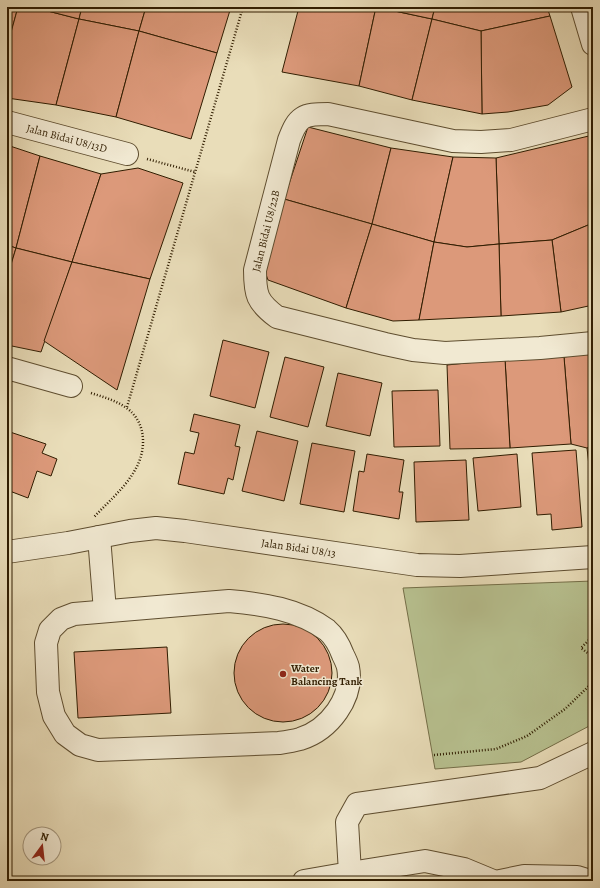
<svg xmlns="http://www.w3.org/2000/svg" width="600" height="888" font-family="Alegreya,serif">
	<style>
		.green { fill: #b7c08f; stroke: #746e48 }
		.building { fill: #dc997a; stroke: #301d01 }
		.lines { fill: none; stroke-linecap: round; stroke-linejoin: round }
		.minor-casing { stroke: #5e4d2f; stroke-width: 24 }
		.path { stroke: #301d01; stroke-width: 2.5; stroke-dasharray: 1 2; stroke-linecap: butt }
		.minor { stroke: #f1e9d2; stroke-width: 22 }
		.poi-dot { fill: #8f2418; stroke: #f1e9d2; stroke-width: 1.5 }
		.labels { text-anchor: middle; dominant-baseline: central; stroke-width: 3; stroke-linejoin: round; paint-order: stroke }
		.street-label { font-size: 11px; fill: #301d01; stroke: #f1e9d2 }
		.poi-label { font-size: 11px; font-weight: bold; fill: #301d01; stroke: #f1e9d2; text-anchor: start }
	</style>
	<rect width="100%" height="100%" fill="#e9ddb9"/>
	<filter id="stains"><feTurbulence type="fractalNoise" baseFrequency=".005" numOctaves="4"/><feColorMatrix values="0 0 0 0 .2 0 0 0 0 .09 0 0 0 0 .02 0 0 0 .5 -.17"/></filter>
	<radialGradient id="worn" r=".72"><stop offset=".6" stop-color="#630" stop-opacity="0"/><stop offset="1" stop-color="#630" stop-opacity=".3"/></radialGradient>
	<polygon class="green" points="593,581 593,724 521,762 435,769 403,588"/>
	<g class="building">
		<polygon points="7,7 18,7 7,47"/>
		<polygon points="18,7 32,7 79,19 56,105 7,98 7,47"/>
		<polygon points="32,7 82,7 79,19"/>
		<polygon points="82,7 146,7 139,31 79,19"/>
		<polygon points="146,7 231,7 217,53 139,31"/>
		<polygon points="299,7 376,7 359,86 282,72"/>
		<polygon points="376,7 432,19 412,100 359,86"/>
		<polygon points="376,7 435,7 432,19"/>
		<polygon points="435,7 547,7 550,16 481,31 432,19"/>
		<polygon points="550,16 572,87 548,105 508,112 482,114 481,31"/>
		<polygon points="79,19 139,31 116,117 56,105"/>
		<polygon points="432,19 481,31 482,114 412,100"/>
		<polygon points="139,31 217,53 191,139 116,117"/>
		<polygon points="308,127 391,148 372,224 284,199"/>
		<polygon points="593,135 593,223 552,240 499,244 496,158"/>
		<polygon points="7,145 40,156 16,248 7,245"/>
		<polygon points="391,148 453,157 434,242 372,224"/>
		<polygon points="40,156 101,174 72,262 16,248"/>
		<polygon points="453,157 496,158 499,244 467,247 434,242"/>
		<polygon points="138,168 183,183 150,279 72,262 101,174"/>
		<polygon points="284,199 372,224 346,308 268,280 263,266"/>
		<polygon points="593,223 593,305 561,312 552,240"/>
		<polygon points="372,224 434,242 419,320 393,321 346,308"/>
		<polygon points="552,240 561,312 501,316 499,244"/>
		<polygon points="434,242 467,247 499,244 501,316 419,320"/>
		<polygon points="7,245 16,248 7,278"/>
		<polygon points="16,248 72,262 41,352 7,345 7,278"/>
		<polygon points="72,262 150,279 117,390 44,341"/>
		<polygon points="223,340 269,352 255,408 210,396"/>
		<polygon points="593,353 593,447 587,448 571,444 564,357"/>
		<polygon points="285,357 324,367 308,427 270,417"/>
		<polygon points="564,357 571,444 510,448 505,359"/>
		<polygon points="505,359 510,448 450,449 447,365"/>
		<polygon points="338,373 382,383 370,436 326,426"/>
		<polygon points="438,390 440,446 394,447 392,391"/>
		<polygon points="194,414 240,425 235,446 240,447 233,480 228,478 224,494 178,484 185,452 194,454 199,433 190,431"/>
		<polygon points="7,431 46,444 42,453 57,459 51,476 37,471 28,498 7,490"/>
		<polygon points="257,431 298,441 284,501 242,491"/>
		<polygon points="312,443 355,451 344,512 300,504"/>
		<polygon points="593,447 593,501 587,448"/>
		<polygon points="576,450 582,527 552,530 551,514 537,515 532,453"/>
		<polygon points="367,454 404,460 399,492 403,492 399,519 353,511 359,471 364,472"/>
		<polygon points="517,454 521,507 478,511 473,458"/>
		<polygon points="466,460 469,520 416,522 414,462"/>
		<circle cx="283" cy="673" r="49"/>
		<polygon points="167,647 171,713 78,718 74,652"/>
	</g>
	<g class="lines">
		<g class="minor-casing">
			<g id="minor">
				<polyline points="582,7 593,44"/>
				<path d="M593,119l-82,21 -30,2 -28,-1 -125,-27c-25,0 -30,2 -39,26l-34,130c0,25 2,32 22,47l108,27 28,6 32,3 95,-5 53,-5"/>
				<path id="s1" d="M7,122l120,32"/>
				<polyline points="7,368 71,386"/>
				<polyline points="99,537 105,611"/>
				<path id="s2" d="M7,552l61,-9 62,-12 26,-3 29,3 232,34 43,1 133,-9"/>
				<path d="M229,601c34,3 69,8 98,29 7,6 13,17 16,25 2,4 4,8 5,12 6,31 -19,63 -48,72 -7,2 -14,3 -21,4l-181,7 -18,-5 -15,-11 -11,-18 -6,-24 -2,-49 4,-13 11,-11 13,-5z"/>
				<polyline points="350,873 425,861 464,869 493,881"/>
				<polyline points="304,881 350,873 347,822 357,804 540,778 593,753"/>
				<polyline points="500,881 524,876 577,877 590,881"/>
			</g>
		</g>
		<g class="path">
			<polyline points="147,159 195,172"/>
			<path d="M91,393c12,4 24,7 34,14 22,14 22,43 10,63 -10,18 -27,32 -41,47"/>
			<polyline points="127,407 243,7"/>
			<polyline points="593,636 581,648 593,657"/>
			<polyline points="434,755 496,749 527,736 565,709 593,682"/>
		</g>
		<use href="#minor" class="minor"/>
	</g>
	<circle class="poi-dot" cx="283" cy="674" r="4"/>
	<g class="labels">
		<g class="street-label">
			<text stroke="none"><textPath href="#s1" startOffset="62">Jalan Bidai U8/13D</textPath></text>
			<text transform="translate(266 231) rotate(-76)">Jalan Bidai U8/22B</text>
			<text stroke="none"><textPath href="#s2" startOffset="295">Jalan Bidai U8/13</textPath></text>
		</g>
		<g class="poi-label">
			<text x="291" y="668">Water<tspan x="291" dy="13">Balancing Tank</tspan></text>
		</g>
	</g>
	<rect width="600" height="888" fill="none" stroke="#e9ddb9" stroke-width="24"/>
	<rect x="8" y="8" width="584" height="872" fill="none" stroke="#301d01" stroke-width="2"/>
	<rect x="12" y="12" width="576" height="864" fill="none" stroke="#301d01"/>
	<g transform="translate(42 846) rotate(15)"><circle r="19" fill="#f1e9d2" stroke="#a4977e"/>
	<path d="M0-3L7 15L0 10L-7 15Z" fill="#8f2418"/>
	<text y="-6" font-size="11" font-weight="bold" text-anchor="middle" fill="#301d01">N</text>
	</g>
	<rect width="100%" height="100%" filter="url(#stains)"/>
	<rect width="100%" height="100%" fill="url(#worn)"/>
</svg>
